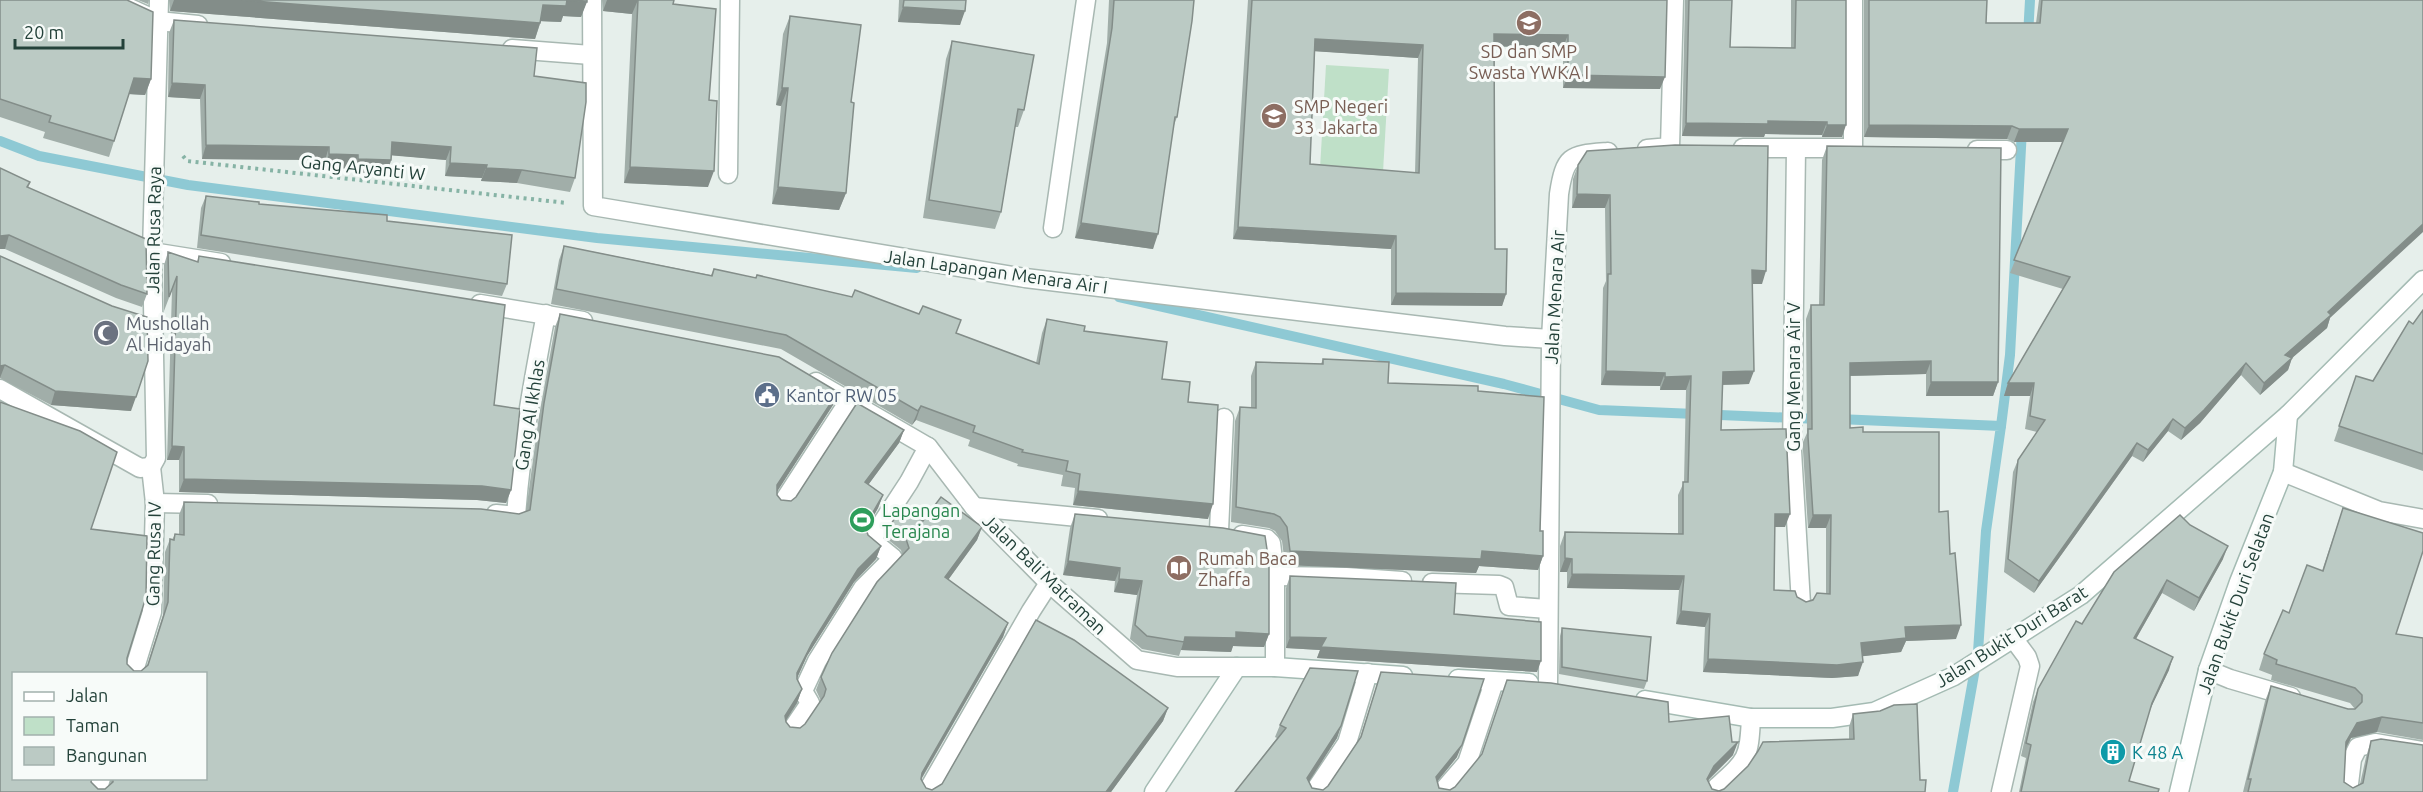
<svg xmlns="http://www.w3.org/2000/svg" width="2423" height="792" font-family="Ubuntu,sans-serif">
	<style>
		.green { fill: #bfe0c8 }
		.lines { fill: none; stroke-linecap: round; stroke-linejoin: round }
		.stream { stroke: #8ec9d4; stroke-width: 10 }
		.street-casing { stroke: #a8b8b2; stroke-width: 21 }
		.secondary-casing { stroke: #a4bbb3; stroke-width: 21 }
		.path { stroke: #86b3a5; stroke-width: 4; stroke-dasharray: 3 4.5; stroke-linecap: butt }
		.street { stroke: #fff; stroke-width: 18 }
		.secondary { stroke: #fff; stroke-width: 18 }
		.wall { fill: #a1aea9; fill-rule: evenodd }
		.shaded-wall { fill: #838d89 }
		.building { fill: #bbcac4; stroke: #838d89; stroke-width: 1.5; fill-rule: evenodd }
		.labels { text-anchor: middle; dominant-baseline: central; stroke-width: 6; stroke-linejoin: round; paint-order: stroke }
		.education-label { font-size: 18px; fill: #785e54; stroke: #f7fbf9; text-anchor: start }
		.street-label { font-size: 18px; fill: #24423a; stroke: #f7fbf9 }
		.worship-label { font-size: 18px; fill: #5b616d; stroke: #f7fbf9; text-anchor: start }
		.service-label { font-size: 18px; fill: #4e5e75; stroke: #f7fbf9; text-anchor: start }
		.leisure-label { font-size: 18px; fill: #27864d; stroke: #f7fbf9; text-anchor: start }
		.culture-label { font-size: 18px; fill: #0d838f; stroke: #f7fbf9; text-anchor: start }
	</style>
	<rect width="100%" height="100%" fill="#e6efeb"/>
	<polygon class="green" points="1326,65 1389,69 1383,172 1320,169"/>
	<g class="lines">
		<g class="stream">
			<polyline points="2028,36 2030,0"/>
			<polyline points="0,141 39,156 188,185 597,238 917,268"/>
			<polyline points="1119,297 1504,384 1599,410 1819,419"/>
			<polyline points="1838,419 2001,426 1986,531 1978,652 1953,792"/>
			<polyline points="2001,426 2010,355 2022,129"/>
		</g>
		<g class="street-casing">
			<g id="street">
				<polyline points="112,0 158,21 198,25"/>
				<polyline points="592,0 593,206 1025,278 1505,336 1551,339"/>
				<polyline points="512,49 591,55"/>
				<polyline points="1743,148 1851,148"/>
				<polyline points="1853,148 1853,0"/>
				<polyline points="1647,149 1670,147 1674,0"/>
				<polyline points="1796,149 1792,451 1801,604"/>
				<polyline points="1977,150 2007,150"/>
				<polyline points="728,174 730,0"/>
				<polyline points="1053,228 1086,0"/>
				<polyline points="152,252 221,263"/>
				<polyline points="480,304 583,321"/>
				<polyline points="816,382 928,447 974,507 1049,583 1137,660 1177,667 1237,667"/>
				<polyline points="0,389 140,468 151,467"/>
				<polyline points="151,467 156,458 152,252 159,0"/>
				<polyline points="2283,472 2379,511 2423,519"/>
				<polyline points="155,503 208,504"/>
				<polyline points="782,504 849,401"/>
				<polyline points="974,507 1098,519"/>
				<path d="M496,514l20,2c5,-68 17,-135 30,-202"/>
				<polyline points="1219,531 1224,418"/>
				<polyline points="1242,535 1267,539 1271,543 1275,576 1275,667"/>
				<polyline points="1275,576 1346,577 1402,581"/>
				<polyline points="1432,583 1499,585 1504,587 1509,606 1548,609"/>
				<polyline points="2208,670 2230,679 2291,697"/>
				<polyline points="133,674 152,612 155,503 151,467"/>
				<path d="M1548,684l3,-345 8,-145c6,-40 12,-39 49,-42"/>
				<polyline points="791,731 810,703 803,691 817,661 863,588 893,558 871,540 909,482 928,447"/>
				<polyline points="97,792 101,778"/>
				<polyline points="927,792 1031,611 1049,583"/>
				<polyline points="1314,792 1347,743 1368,673"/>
				<polyline points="1442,792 1467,763 1494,682"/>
				<path d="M1714,792l3,-5c30,-27 32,-28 34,-69"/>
				<polyline points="2001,792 2030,666 2027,657 2013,638"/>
				<polyline points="2348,792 2352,759 2358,747 2375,743 2423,751"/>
			</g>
		</g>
		<g class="secondary-casing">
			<g id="secondary">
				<polyline points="1458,679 1529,683"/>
				<polyline points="1645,700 1751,718 1832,718 1874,712 1954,676 2081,595 2288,415 2423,280"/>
				<polyline points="1154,792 1237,667 1275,667 1403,676"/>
				<polyline points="2179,792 2208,670 2239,582 2283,472 2288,415"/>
			</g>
		</g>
		<polyline class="path" points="183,156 187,161 567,203"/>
		<use href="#street" class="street"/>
		<use href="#secondary" class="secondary"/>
	</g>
	<g class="wall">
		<polygon points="0,0 151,79 145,95 129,94 109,157 43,138 45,132 0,117"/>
		<polygon points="138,0 149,0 148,4"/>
		<polygon points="169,0 587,0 581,17 563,16 561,22 541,21 535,39 170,11"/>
		<polygon points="602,0 674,0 673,4 709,100 708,187 624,183 632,14 603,11"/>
		<polygon points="899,0 966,0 960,25 898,22"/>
		<polygon points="1109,0 1194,0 1177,117 1174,125 1153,249 1075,238 1107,43"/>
		<path d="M1248,0h419l-7,89 -97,-1v-41h-69l1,202 11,45 -4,12 -111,-1v-56l-158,-10zM1315,51l103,7 -3,115 -105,-9z"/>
		<polygon points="1685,0 1732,0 1730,47 1791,48 1791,0 1846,0 1842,137 1822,137 1822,135 1765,134 1764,137 1682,136"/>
		<polygon points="1864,0 1987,0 1986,23 2036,23 2039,0 2423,0 2327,328 2292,358 2288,370 2260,395 2241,375 2200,423 2181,440 2168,431 2143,462 2132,456 2034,593 2004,572 2013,472 2018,460 2037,432 2025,429 2030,396 2004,396 2008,383 2063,289 2010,273 2063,142 2014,142 2007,139 1864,137"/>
		<polygon points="790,16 851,102 846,193 839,210 772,204 781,106 776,105 783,34"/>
		<polygon points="174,20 534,76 575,178 570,192 517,183 481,181 482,178 445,176 446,160 392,155 391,160 387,174 353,172 353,169 324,167 325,160 202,159 200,99 168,97 169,33"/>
		<polygon points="952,41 1024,110 1018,127 1015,127 1001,212 995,229 923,218 946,59"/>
		<polygon points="1827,146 1998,382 1993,396 1926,396 1926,374 1850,376 1850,428 1863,432 1939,512 1950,554 1956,639 1906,641 1901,652 1863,656 1858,676 1832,678 1703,672 1705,627 1676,624 1679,590 1567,588 1567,572 1560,572 1560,546 1565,532 1678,534 1678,495 1684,482 1686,390 1660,390 1660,386 1601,385 1603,288 1606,281 1605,208 1572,208 1573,179 1578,165 1762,284 1752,284 1749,384 1722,385 1721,430 1785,527 1775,527 1774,590 1797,597 1806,602 1826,593 1826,528 1808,528 1803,451 1803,442 1807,433 1806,319 1811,305 1819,305 1822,160"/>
		<polygon points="30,182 28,188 147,294 142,307 116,298 5,249 0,249"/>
		<polygon points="206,196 259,204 387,221 507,284 502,296 197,248 201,208"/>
		<polygon points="564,246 711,275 714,269 956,333 1036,363 1042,333 1047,319 1084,331 1162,379 1188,402 1208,519 1073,505 1075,488 1061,486 1063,475 1017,466 1018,464 968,446 970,440 916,420 912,425 781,349 551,304 559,260"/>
		<polygon points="168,252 197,262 199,256 494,405 511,490 506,503 477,500 179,492 179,460 167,460 172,290 164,311 164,265"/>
		<polygon points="0,256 131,411 51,405 0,378"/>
		<polygon points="2423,310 2423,471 2334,441 2351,391 2373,381"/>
		<path d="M560,314l219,43 59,35 -5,13 -56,86v4l4,5 10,1 5,-4 61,-94 47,27 -5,13 -31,42 15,10 -5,13 -12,21 2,6 13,11 -5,13 -22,23 -47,74 -10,22 5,11 -5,14 -12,18 5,6 10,1 5,-4 16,-23 -5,-11 5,-13 11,-24 45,-71 25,-27 -1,-5 -15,-12 5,-14 11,-17 21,14 18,-24 41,30 -5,13 -29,40 60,43 -5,14 -82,143 5,8 6,2 10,-6 94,-164 38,20 94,68 -5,13 -52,71h-1111v-390l80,29 37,21 -26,77 56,7 -1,61 -19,61v6l7,7h7l6,-5 16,-51 2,-63 5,-13 2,1 3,-6h4v-19l5,-13 297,7 38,5 7,-3 13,-95 16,-89zM14,674h192v104h-95l-1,7 -5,4h-7l-7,-7 1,-4h-78z"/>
		<polygon points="1323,359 1388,383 1478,391 1540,531 1543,556 1538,570 1479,566 1476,573 1285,565 1282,541 1275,531 1269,528 1231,522 1235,421 1240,407 1251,408 1251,376 1256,362 1321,364"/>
		<polygon points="2343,508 2396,634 2423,638 2423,740 2377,732 2351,738 2346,748 2344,782 2353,788 2360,784 2366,757 2371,741 2423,792 2243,792 2265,701 2271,686 2348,709 2355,709 2350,703 2271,680 2272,675 2259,670 2264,654 2322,571"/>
		<polygon points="1075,514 1269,634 1264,647 1233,646 1231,652 1181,650 1179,656 1142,649 1130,639 1137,595 1114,592 1115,581 1063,575 1070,528"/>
		<polygon points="2223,559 2194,611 2162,593 2136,639 2169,670 2149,711 2129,781 2158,792 2019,792 2026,758 2021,756 2033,702 2038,689 2082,624 2114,572"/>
		<polygon points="1290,576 1454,614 1537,672 1317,658 1320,650 1286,648 1286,588"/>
		<polygon points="1562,628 1647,681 1644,689 1559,674 1560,636"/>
		<polygon points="1381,672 1457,757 1437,782 1439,788 1450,790 1669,722 1733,755 1708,781 1712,789 1719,791 1849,739 1849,727 1853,714 1920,780 1925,792 1235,792 1277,738 1275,737 1280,725 1341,726 1337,738 1309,781 1312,788 1323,790 1328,786 1360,738"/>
	</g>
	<g class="shaded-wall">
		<polygon points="174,0 242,0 540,23 535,39 170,11"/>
		<polygon points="567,0 587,2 581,17 563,16 561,22 537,21 543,5"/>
		<polygon points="607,0 638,0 632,14 603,11"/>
		<polygon points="903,7 965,11 960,25 898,22"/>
		<polygon points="1494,34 1568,35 1563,47 1489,46"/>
		<polygon points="1315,39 1423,45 1418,58 1311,51"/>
		<polygon points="1568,75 1665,77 1660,89 1563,88"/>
		<polygon points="134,78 151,79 145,95 128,94"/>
		<polygon points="172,83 205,85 200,99 168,97"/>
		<polygon points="782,88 788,88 781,106 776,105"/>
		<polygon points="1768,121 1827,122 1822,135 1765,134 1764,137 1682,136 1686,123"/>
		<polygon points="1827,125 1846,125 1842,137 1822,137"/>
		<polygon points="1869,125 2012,126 2007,139 1864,137"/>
		<polygon points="2019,129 2068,129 2064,142 2014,142"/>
		<polygon points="392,142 451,147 446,160 387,155"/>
		<polygon points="206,145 329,147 325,160 202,159"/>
		<polygon points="329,154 358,155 353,169 324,167"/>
		<polygon points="358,159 391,160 387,174 353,172"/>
		<polygon points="450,163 487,165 482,178 445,176"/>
		<polygon points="630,167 714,171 708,187 624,183"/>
		<polygon points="486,168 522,170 517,183 481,181"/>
		<polygon points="778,187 846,193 839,210 772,204"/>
		<polygon points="1577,194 1610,195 1605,208 1572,208"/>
		<polygon points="1081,223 1158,234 1153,249 1075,238"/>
		<polygon points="2423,224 2423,232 2330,318 2327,328 2292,358 2288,370 2260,395 2264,383 2285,355 2328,312"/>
		<polygon points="1238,227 1396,236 1391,249 1233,239"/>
		<polygon points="9,235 5,249 0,249 0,236"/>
		<polygon points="1752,270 1766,271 1762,284 1747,284"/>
		<polygon points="1396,293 1506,294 1502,306 1391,305"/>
		<polygon points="1931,361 1926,374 1845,376 1850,363"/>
		<polygon points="2246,363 2241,375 2200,423 2181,440 2185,428"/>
		<polygon points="5,365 0,378 0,366"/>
		<polygon points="1606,371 1665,373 1660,386 1601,385"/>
		<polygon points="1754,371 1749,384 1718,385 1723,372"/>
		<polygon points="1691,376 1686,390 1660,390 1665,377"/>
		<polygon points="1931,382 1998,382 1993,396 1926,396"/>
		<polygon points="2008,383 2034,383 2030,396 2004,396"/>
		<polygon points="55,391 136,397 131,411 51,405"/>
		<polygon points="838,392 833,405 773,498 777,485"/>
		<polygon points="921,406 916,420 912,425 918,411"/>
		<polygon points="2173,419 2168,431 2143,462 2148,450"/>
		<polygon points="904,430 899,443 860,496 865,482"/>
		<polygon points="2137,443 2132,456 2034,593 2039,581"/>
		<polygon points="172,446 184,447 179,460 167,460"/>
		<polygon points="184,479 482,486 511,490 506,503 477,500 179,492"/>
		<polygon points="1078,491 1213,504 1208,519 1073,505"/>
		<polygon points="883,495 878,508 860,540 865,526"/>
		<polygon points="1775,514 1790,514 1785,527 1770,527"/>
		<polygon points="1813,515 1831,515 1826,528 1808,528"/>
		<polygon points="982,527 977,540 940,591 945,577"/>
		<polygon points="881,546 876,559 854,582 807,656 793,687 797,673 812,643 858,569"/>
		<polygon points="2228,546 2223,559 2194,611 2199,598"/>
		<polygon points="1290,551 1482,551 1543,556 1538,570 1479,566 1476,573 1285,565"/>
		<polygon points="1565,558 1572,559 1567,572 1560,572"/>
		<polygon points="1068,561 1120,568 1115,581 1063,575"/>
		<polygon points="1572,574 1684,576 1679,590 1567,588"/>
		<polygon points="1119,579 1142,581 1137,595 1114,592"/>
		<polygon points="2167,580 2162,593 2129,651 2134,638"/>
		<polygon points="1681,611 1710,614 1705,627 1676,624"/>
		<polygon points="1008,623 1003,637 917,786 922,773"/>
		<polygon points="1961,625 1956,639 1906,641 1901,652 1856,657 1861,643 1905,627"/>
		<polygon points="1236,632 1269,634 1264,647 1233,646 1231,652 1181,650 1185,637"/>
		<polygon points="1290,637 1326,638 1541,661 1537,672 1317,658 1320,650 1286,648"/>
		<polygon points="2173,657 2169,670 2147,716 2152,703"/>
		<polygon points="1708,659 1863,662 1858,676 1832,678 1703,672"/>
		<polygon points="802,689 797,703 780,730 785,716"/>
		<polygon points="1168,708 1163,721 1111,792 1106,792"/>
		<polygon points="2382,717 2377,732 2351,738 2341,758 2346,742 2357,723"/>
		<polygon points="1341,726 1337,738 1303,791 1307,778"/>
		<polygon points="1738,742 1733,755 1709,779 1703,791 1707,779 1714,766"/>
		<polygon points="1462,745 1457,757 1431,789 1436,777"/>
	</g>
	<g class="building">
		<polygon points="0,0 127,0 153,12 151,79 134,78 114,141 49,122 51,116 0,99"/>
		<polygon points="242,0 587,0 587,2 567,0 566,6 543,5 540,23"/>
		<polygon points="638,0 674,0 673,4 716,9 709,100 717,101 714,171 630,167"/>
		<polygon points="904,0 966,0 965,11 903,7"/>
		<polygon points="1114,0 1194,0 1192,21 1177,117 1175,117 1158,234 1081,223 1112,28"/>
		<path d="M1252,0h415l-2,77 -97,-2v-40l-74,-1 1,215h12l-1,45 -110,-1v-57l-158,-9zM1315,39l108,6 -4,128 -109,-9z"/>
		<polygon points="1689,0 1732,0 1730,47 1795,48 1796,0 1846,0 1846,125 1827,125 1827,122 1768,121 1768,124 1686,123"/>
		<polygon points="1869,0 1987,0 1986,23 2040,23 2042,0 2423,0 2423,224 2328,312 2331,315 2285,355 2292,358 2264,383 2246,363 2204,410 2185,428 2173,419 2148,450 2137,443 2039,581 2008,559 2018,460 2045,420 2030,416 2034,383 2008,383 2070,277 2014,260 2068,129 2019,129 2012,126 1869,125"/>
		<polygon points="790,16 861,25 851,102 854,103 846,193 778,187 788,88 782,88"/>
		<polygon points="174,20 537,48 534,76 586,83 586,102 575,178 522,170 486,168 487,165 450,163 451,147 392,142 391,160 358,159 358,155 329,154 329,147 206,145 205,85 172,83"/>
		<polygon points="952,41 1034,55 1024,110 1018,109 1001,212 929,200"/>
		<polygon points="1675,145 1768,146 1766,271 1752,270 1754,371 1723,372 1721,430 1786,429 1790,514 1775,514 1774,590 1795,591 1797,597 1806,602 1813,600 1817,593 1830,594 1831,515 1813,515 1808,437 1808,429 1812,429 1811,305 1824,305 1827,146 2001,148 1998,382 1931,382 1931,361 1850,363 1850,428 1863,427 1863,432 1939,432 1939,512 1948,511 1950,554 1955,553 1961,625 1905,627 1906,638 1861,643 1863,662 1837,665 1708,659 1710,614 1681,611 1684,576 1572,574 1572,559 1565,558 1565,532 1683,534 1683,482 1688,482 1691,376 1665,377 1665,373 1606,371 1608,274 1611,274 1610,195 1577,194 1578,165 1587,151"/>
		<polygon points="0,168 30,182 27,187 146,239 147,294 121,285 9,235 0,236"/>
		<polygon points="206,196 259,202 259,204 387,215 387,221 512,235 507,284 201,235"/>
		<polygon points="564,246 712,276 714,269 756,278 757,275 852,297 855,290 919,314 923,306 961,320 956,333 1039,364 1047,319 1085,326 1084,331 1167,342 1162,379 1190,382 1188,402 1218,405 1213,504 1078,491 1080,474 1066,471 1068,461 1022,452 1023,450 973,432 975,426 921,406 918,411 786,335 556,289"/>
		<polygon points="168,252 198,262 199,256 505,305 494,405 520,409 511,490 482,486 184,479 184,447 172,446 177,276 169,297"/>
		<polygon points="0,256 112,306 147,317 148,361 136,397 55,391 5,365 0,366"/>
		<polygon points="2423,310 2423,454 2339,426 2356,376 2373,381 2409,321 2413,324"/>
		<path d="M560,314l219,43 59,35 -61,93v10l4,5 10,1 5,-4 61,-94 47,27 -39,52 18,13 -18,31 3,9 13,11 -23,23 -46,74 -15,30v6l5,10 -17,27 1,6 4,5 10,1 5,-4 19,-28 2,-7 -5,-12 11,-24 45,-71 32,-34 -4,-12 -14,-12 11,-17 21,14 18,-24 41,30 -37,50 63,46 -86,150 -1,6 5,9 6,2 10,-6 94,-164 38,20 94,68 -62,84h-1106v-390l80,29 37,21 -26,77 56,7 -1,61 -19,61v6l7,7h7l7,-6 20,-63 2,-63 4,1 1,-6 9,1v-33l297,7 38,5 11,-4 14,-107zM14,674h192v104h-93v4l-8,7h-7l-7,-7 1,-4h-78z"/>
		<polygon points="1323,359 1389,362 1388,383 1478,386 1478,391 1544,397 1540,531 1543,531 1543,556 1482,551 1481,559 1290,551 1287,527 1280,517 1274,514 1236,507 1240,407 1256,408 1256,362 1323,364"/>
		<polygon points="2343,508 2423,533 2423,551 2396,634 2423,638 2423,723 2382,717 2357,723 2346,742 2344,782 2353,788 2363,783 2371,741 2381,739 2423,745 2423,792 2248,792 2251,779 2248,779 2271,686 2348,709 2355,709 2362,702 2362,695 2355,688 2276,664 2277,660 2264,654 2283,610 2289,613 2307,565 2323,571"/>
		<polygon points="1075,514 1223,528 1265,536 1269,563 1269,634 1236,632 1236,638 1185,637 1184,642 1147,636 1135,625 1142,581 1119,579 1120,568 1068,561"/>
		<polygon points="2180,515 2190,525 2228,546 2199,598 2167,580 2134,638 2173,657 2152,703 2129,781 2159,789 2158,792 2021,792 2031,745 2026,743 2038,689 2076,621 2082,624 2114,572"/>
		<polygon points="1290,576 1456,583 1454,614 1541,622 1541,661 1321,647 1326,638 1290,637"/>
		<polygon points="1562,628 1651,637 1647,681 1562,667"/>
		<polygon points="1310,668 1358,671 1341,726 1307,778 1312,788 1323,790 1328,786 1361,737 1381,672 1484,679 1462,745 1436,777 1439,788 1450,790 1455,787 1482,754 1507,680 1551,683 1668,702 1669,722 1729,716 1732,742 1738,742 1714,766 1707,779 1712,789 1719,791 1724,789 1748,766 1758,751 1763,742 1854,739 1853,714 1880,711 1894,705 1917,704 1920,780 1926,780 1925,792 1235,792 1286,728 1280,725"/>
	</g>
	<defs>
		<g id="school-disc" transform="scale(1.35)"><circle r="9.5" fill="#8d6e63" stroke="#f7fbf9"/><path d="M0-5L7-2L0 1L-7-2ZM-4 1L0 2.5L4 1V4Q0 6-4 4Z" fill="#fff"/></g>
		<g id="mosque-disc" transform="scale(1.35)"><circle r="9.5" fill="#6b7280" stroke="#f7fbf9"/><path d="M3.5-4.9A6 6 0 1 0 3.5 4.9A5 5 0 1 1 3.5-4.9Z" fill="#fff"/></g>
		<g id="civic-disc" transform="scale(1.35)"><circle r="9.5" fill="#5c6f8a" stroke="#f7fbf9"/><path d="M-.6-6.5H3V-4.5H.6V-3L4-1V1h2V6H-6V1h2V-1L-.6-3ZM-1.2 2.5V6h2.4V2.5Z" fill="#fff"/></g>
		<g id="stadium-disc" transform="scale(1.35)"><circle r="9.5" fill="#2e9e5b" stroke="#f7fbf9"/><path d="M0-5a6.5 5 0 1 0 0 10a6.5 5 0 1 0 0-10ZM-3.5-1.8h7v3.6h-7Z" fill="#fff"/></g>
		<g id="library-disc" transform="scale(1.35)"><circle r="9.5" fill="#8d6e63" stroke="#f7fbf9"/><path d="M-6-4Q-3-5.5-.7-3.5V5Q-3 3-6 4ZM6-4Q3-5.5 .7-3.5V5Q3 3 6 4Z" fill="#fff"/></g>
		<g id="building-disc" transform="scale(1.35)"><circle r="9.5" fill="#0f9aa8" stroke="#f7fbf9"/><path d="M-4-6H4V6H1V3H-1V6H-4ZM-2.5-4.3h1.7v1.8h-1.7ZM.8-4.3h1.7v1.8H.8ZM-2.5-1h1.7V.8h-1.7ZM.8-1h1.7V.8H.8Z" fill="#fff"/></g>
	</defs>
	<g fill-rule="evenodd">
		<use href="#school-disc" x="1529" y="23"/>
		<use href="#school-disc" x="1274" y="116"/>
		<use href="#mosque-disc" x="106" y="333"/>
		<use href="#civic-disc" x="767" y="395"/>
		<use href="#stadium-disc" x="862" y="520"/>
		<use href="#library-disc" x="1179" y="568"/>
		<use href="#building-disc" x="2113" y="752"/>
	</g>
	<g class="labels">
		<g class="education-label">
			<text x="1529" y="51" text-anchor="middle">SD dan SMP<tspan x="1529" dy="21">Swasta YWKA I</tspan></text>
			<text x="1294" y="106">SMP Negeri<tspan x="1294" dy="21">33 Jakarta</tspan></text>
			<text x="1198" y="558">Rumah Baca<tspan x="1198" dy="21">Zhaffa</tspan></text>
		</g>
		<g class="street-label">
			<text transform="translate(363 167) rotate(6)">Gang Aryanti W</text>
			<text transform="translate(153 230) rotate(-89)">Jalan Rusa Raya</text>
			<text transform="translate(996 271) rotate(8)">Jalan Lapangan Menara Air I</text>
			<text transform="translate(1554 297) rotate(-87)">Jalan Menara Air</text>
			<text transform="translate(1793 377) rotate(-90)">Gang Menara Air V</text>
			<text transform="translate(529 415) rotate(-81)">Gang Al Ikhlas</text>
			<text transform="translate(153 554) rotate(-89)">Gang Rusa IV</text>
			<text transform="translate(1045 574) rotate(44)">Jalan Bali Matraman</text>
			<text transform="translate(2235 603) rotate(-70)">Jalan Bukit Duri Selatan</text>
			<text transform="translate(2011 636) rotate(-32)">Jalan Bukit Duri Barat</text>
		</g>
		<g class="worship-label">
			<text x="126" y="323">Mushollah<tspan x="126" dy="21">Al Hidayah</tspan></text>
		</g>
		<g class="service-label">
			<text x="786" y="395">Kantor RW 05</text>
		</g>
		<g class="leisure-label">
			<text x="882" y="510">Lapangan<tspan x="882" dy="21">Terajana</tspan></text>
		</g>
		<g class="culture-label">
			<text x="2132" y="752">K 48 A</text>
		</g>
	</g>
	<rect x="12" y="672" width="195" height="108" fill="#f7fbf9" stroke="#a3b1ad" stroke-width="1.5"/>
	<rect x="24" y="692" width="30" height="9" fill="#ffffff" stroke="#a3b1ad" stroke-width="1.5"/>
	<text x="66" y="702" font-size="18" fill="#24423a">Jalan</text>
	<rect x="24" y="717" width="30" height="18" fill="#bfe0c8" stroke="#a3b1ad" stroke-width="1.5"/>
	<text x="66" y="732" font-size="18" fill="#24423a">Taman</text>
	<rect x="24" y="747" width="30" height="18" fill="#bbcac4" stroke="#a3b1ad" stroke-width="1.5"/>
	<text x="66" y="762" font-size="18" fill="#24423a">Bangunan</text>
	<path d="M15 39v9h108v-9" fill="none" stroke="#24423a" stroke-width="3"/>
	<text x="24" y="39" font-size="18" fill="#24423a" stroke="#f7fbf9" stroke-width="4.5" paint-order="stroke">20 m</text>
</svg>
